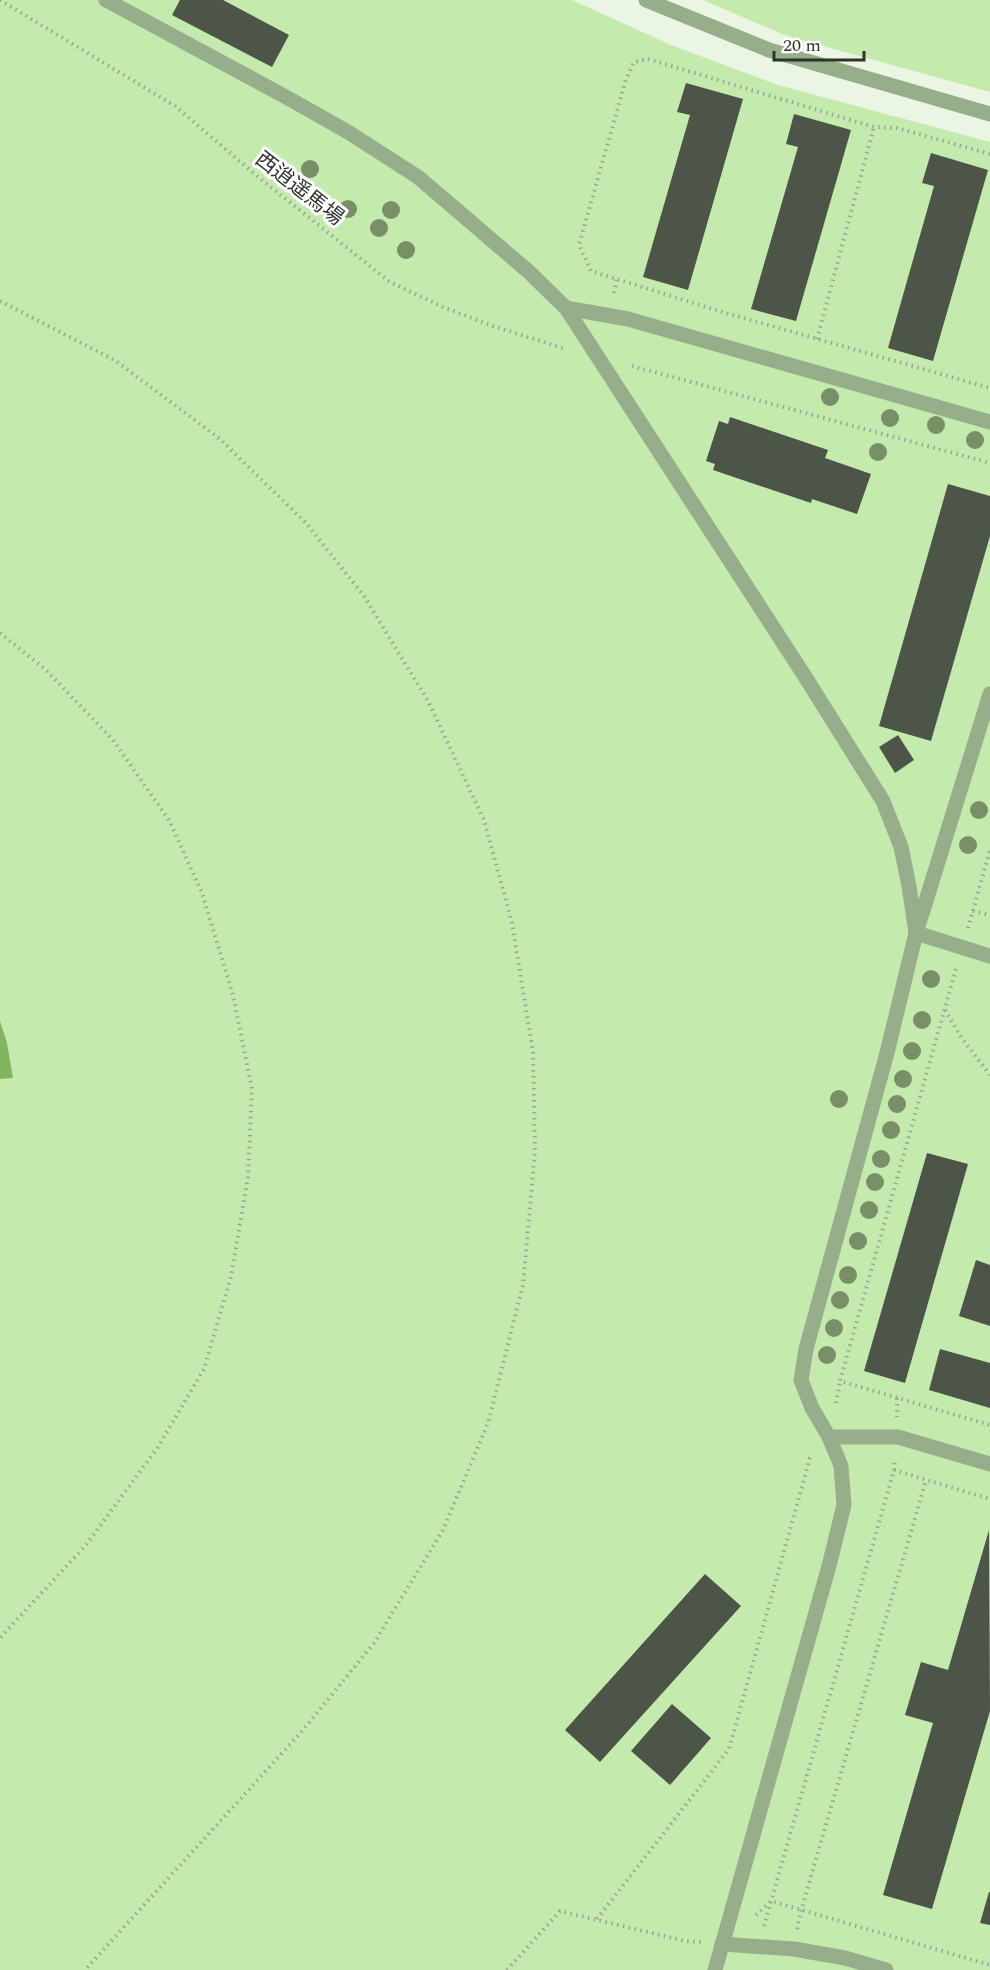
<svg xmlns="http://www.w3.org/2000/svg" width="990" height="1970" font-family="Spectral,'Noto Sans JP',serif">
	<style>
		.green { fill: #c4ebad }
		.water { fill: #82b560 }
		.building { fill: #4c5547 }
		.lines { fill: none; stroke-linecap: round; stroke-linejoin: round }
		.path { stroke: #9ca498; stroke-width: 4; stroke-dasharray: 1.5 4.5; stroke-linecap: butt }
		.service { stroke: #97ae8a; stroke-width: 15 }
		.tertiary { stroke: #97ae8a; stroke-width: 15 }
		.tree { fill: #798f67 }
		.labels { text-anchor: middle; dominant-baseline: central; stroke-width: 6; stroke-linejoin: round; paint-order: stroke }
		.street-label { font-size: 21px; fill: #2f332d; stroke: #fff }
	</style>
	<rect width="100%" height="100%" fill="#eaf5e4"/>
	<g class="green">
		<polygon points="0,0 572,0 671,45 778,85 990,142 990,1970 0,1970"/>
		<polygon points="703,0 990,0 990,92 787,36"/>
	</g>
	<polygon class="water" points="0,1021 7,1043 13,1078 0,1079"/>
	<g class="building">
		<polygon points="180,0 223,0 289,35 272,67 172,15"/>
		<polygon points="686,83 743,99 688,290 643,277 690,115 677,112"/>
		<polygon points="794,114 851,130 796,321 751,309 798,147 786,144"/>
		<polygon points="931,153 988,170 933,361 888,348 934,186 922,183"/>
		<polygon points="730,417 828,450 825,458 871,474 857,514 812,499 811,503 713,470 715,464 706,461 719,421 728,424"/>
		<polygon points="948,484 990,496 990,536 931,741 879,726"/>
		<polygon points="898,735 914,760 895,773 879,747"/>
		<polygon points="927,1153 968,1164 905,1383 864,1371"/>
		<polygon points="976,1260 990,1265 990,1326 959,1316"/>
		<polygon points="940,1349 990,1363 990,1408 929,1390"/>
		<polygon points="989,1530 990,1711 932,1909 883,1895 933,1723 905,1715 921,1662 948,1670"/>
		<polygon points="705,1574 741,1606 600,1762 565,1730"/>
		<polygon points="672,1704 711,1738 670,1785 631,1751"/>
		<polygon points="989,1892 990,1892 990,1925 980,1923"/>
	</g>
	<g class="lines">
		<g class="path">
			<polyline points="0,0 175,106 257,176 390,282 443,307 493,326 566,349"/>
			<polyline points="990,154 897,128 874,127 648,59 634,62 626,79 579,245 591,271 719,311 990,388"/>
			<polyline points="614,293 617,279"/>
			<polyline points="0,301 116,361 220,439 306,523 364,596 428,701 484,820 512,923 533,1052 535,1151 523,1285 488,1423 443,1530 374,1643 303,1730 85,1970"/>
			<polyline points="817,339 874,127"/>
			<polyline points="632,366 990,463"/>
			<polyline points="0,633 45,669 113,740 169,820 202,893 233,995 252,1089 248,1177 231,1276 204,1369 158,1447 86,1545 0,1638"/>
			<polyline points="973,911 990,915"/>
			<polyline points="968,928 990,850"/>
			<polyline points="956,969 840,1381 990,1425"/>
			<polyline points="945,1010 961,1037 990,1075"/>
			<polyline points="897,1398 897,1417"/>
			<polyline points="836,1403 840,1381"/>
			<polyline points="894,1470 990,1499"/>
			<polyline points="756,1915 771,1901 990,1965"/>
			<polyline points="597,1919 729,1749 810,1458 813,1455"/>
			<polyline points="764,1926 894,1470 895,1460"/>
			<polyline points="797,1929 801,1911 926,1480"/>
			<polyline points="507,1970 560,1911 685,1941 701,1942"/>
		</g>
		<g class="service">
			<polyline points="106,0 286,97 348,132 418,177 529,272 566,308 804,675 883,801 901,847 909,886 916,933 887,1053 806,1349 801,1380 812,1408 829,1437"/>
			<polyline points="566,308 628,319 990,422"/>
			<polyline points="990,694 916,933 990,956"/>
			<polyline points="722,1944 794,1949 845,1958 886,1970"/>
			<polyline points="715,1970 829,1566 844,1505 841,1466 829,1437 898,1437 990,1464"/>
		</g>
		<polyline class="tertiary" points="646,0 769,50 990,114"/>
	</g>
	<g class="tree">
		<circle cx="310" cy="169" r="9"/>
		<circle cx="348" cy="209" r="9"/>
		<circle cx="391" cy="210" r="9"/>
		<circle cx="379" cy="228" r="9"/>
		<circle cx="406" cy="250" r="9"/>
		<circle cx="830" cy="397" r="9"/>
		<circle cx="890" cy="418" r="9"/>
		<circle cx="936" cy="425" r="9"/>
		<circle cx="975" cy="440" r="9"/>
		<circle cx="878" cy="452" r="9"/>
		<circle cx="979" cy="810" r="9"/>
		<circle cx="968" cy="845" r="9"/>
		<circle cx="931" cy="979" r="9"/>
		<circle cx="922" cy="1020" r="9"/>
		<circle cx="912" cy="1051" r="9"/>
		<circle cx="903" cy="1079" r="9"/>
		<circle cx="839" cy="1099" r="9"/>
		<circle cx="897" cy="1104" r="9"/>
		<circle cx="891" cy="1130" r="9"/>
		<circle cx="881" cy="1159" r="9"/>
		<circle cx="875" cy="1182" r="9"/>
		<circle cx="869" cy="1210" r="9"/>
		<circle cx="858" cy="1241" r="9"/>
		<circle cx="848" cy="1275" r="9"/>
		<circle cx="840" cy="1300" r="9"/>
		<circle cx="834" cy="1328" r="9"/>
		<circle cx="827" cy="1355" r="9"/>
	</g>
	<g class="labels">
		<g class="street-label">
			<text transform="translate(299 189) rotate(38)">西逍遥馬場</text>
		</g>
	</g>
	<path d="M774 51v9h90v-9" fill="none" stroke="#2f332d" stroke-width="3"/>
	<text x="783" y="51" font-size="18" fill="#2f332d" stroke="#ffffff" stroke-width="4.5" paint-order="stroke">20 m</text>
</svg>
